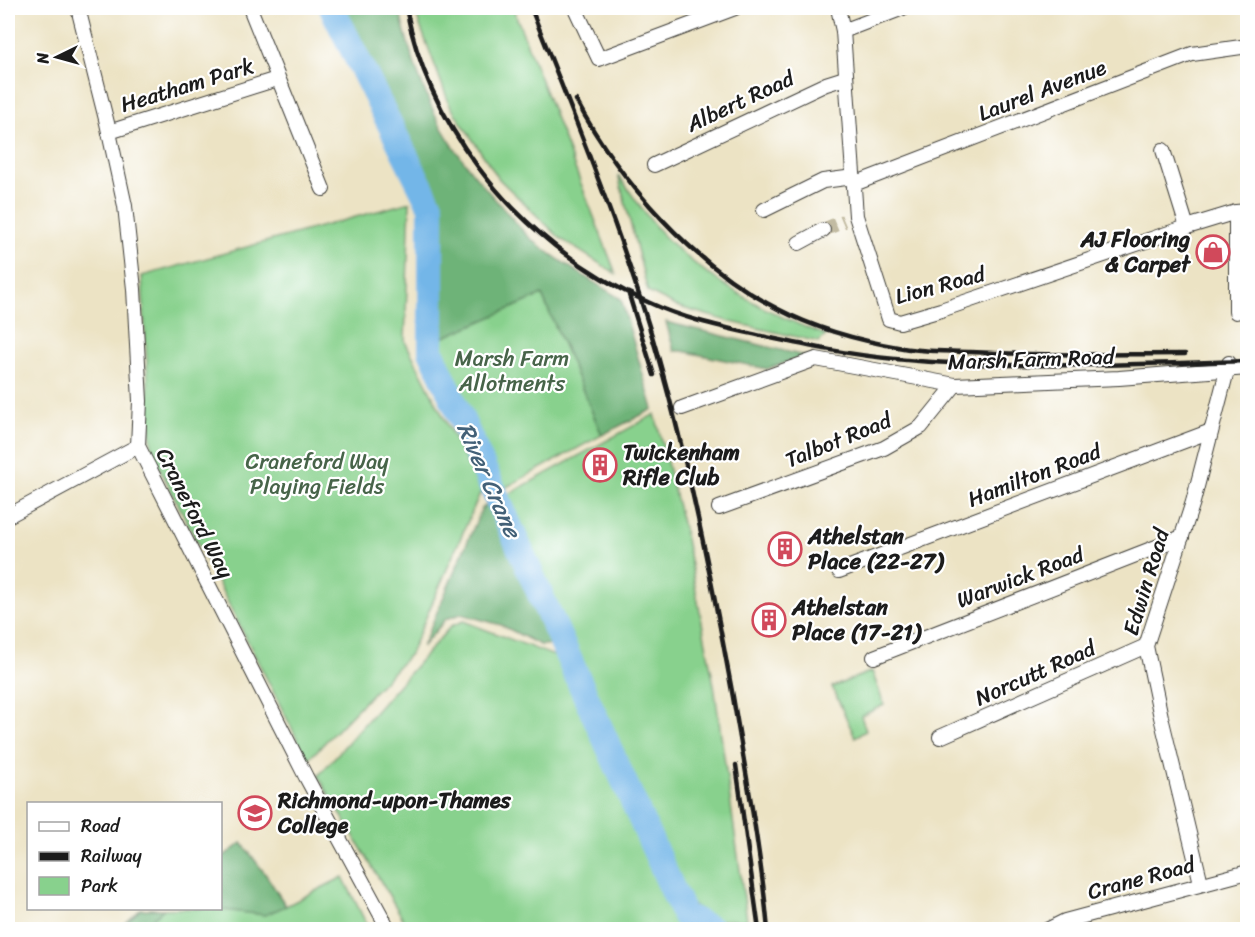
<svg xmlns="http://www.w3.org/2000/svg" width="1255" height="937" font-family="Sriracha,sans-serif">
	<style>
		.green { fill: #88d18d; stroke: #527654; stroke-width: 1.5 }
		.forest { fill: #6eb378; stroke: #45684a; stroke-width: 1.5 }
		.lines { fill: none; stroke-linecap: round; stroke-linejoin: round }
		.river { stroke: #73b6e8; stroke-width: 26 }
		.minor-tunnel { stroke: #c2bba2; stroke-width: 14; stroke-dasharray: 14 7; stroke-linecap: butt }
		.minor-casing { stroke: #3b3a35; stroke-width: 16 }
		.minor { stroke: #fff; stroke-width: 14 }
		.rail { stroke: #1c1c1c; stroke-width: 4.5 }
		.labels { text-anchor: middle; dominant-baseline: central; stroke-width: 4.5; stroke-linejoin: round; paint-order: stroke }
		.street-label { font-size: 22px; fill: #1c1c1c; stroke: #fff }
		.poi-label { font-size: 22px; font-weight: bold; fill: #1c1c1c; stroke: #fff; text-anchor: start }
		.park-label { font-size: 22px; fill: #476449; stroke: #fff }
		.water-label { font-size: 24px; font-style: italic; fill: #436178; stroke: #fff }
	</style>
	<rect width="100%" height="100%" fill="#fff"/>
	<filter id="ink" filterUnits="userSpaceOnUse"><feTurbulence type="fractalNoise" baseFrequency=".0167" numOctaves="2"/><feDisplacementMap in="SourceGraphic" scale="12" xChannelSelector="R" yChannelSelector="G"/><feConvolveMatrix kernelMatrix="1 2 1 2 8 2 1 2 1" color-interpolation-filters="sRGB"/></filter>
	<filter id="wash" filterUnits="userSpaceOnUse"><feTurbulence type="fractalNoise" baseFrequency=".008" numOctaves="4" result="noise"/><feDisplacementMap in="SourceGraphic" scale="24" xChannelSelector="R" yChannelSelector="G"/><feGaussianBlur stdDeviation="1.35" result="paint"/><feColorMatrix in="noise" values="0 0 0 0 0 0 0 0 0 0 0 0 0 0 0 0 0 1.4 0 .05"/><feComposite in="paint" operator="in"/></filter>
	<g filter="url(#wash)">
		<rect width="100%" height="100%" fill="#ece3c4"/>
		<g class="green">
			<polygon points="416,8 513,8 616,274 561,239 499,179 450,106 418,20"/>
			<path d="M618,175c15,20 29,44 47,62 41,42 106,79 161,98l-7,7 -88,-20 -55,-16 -28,-14z"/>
			<polygon points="410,202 405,341 481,491 410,654 308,760 152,453 142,276"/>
			<polygon points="542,295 602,435 503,489 443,355 442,338"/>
			<polygon points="655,414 686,539 714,685 747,920 714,920 690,902 505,496"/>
			<polygon points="463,621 557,657 674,911 690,928 409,929 318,776 451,626"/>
			<polygon points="872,671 884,705 861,716 866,731 855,737 832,687"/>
			<polygon points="242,843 286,906 343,877 369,929 119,930 141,909 220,908 221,858"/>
		</g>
		<g class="forest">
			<path d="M337,8h62c9,40 23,83 43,120 16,28 39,56 61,80 9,10 17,21 27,30 28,23 60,42 91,61l32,110 -51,26 -60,-140 -100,43 -6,-134z"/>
			<polygon points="666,322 805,356 767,369 682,351 674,351"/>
			<polygon points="493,501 550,645 540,645 501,625 461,614 446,619 422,647 482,508"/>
			<polygon points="242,843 266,875 286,906 265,915 223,910 221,908 221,858"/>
			<polygon points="141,909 164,909 151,920 145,929 119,929"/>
		</g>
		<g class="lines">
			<polyline class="river" points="332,8 431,207 431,351 684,915 713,930"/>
		</g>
	</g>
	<g filter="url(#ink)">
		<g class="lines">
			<polyline class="minor-tunnel" points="823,230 844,221"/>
			<g class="minor-casing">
				<g id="minor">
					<polyline points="78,8 107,123 125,206 134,289 140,401 138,446 306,777 389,930"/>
					<polyline points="250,8 323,189"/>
					<polyline points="575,8 599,59 735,8"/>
					<polyline points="838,8 843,31 856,216 889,319 900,322 941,310 1187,227 1236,212 1248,211"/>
					<polyline points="843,31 903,8"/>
					<polyline points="109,132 277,79"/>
					<polyline points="1163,150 1187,227"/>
					<polyline points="654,165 826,84 845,78"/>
					<polyline points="854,184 1192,54 1248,46"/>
					<polyline points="764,210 823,181 854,177"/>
					<polyline points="799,243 823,230"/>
					<polyline points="1236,312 1236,212"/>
					<polyline points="682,408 816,359 955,385 1119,378 1248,368"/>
					<polyline points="719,508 884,448 921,427 955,385"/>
					<polyline points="8,516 138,446"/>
					<polyline points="839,571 1211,431"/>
					<polyline points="874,657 1182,537"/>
					<polyline points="940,737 1146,646"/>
					<polyline points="1201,883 1161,717 1146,646 1193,502 1229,363"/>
					<polyline points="1047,930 1065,921 1248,872"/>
				</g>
			</g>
			<use href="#minor" class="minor"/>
			<g class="rail">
				<path d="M406,8c11,57 37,112 72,159 43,58 105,107 172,136 36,17 77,25 116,34 42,9 85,18 129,22 116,11 236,5 353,2"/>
				<path d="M531,8c43,108 87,216 121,328 35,118 59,240 81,361 13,77 28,155 35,233"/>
				<path d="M576,100c44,82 118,166 202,209 38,20 83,32 125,39 22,4 46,3 68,4 71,4 142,2 214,2"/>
				<polyline points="629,295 654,375"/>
				<polyline points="736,765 759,930"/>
			</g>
		</g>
	</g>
	<defs>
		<g id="shop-ring" transform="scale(1.725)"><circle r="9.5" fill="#fff" stroke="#d1495b" stroke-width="1.5"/><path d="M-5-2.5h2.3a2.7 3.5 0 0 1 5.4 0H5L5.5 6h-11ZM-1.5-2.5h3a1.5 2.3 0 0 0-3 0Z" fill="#d1495b"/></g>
		<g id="building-ring" transform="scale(1.725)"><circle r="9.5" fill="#fff" stroke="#d1495b" stroke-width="1.5"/><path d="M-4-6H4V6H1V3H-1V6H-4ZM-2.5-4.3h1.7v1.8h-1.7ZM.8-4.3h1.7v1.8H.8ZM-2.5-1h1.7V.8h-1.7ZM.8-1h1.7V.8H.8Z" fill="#d1495b"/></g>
		<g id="university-ring" transform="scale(1.725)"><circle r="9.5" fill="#fff" stroke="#d1495b" stroke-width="1.5"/><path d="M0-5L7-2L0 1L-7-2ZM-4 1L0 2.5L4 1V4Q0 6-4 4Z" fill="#d1495b"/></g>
	</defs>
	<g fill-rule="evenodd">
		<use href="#shop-ring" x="1213" y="252"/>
		<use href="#building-ring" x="600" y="465"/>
		<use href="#building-ring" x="785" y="549"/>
		<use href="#building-ring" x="769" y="620"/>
		<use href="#university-ring" x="255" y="813"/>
	</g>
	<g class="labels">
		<g class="street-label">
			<text transform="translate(187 85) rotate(-17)">Heatham Park</text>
			<text transform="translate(1042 90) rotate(-21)">Laurel Avenue</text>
			<text transform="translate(740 101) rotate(-25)">Albert Road</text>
			<text transform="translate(940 285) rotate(-15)">Lion Road</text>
			<text transform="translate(1031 359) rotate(-2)">Marsh Farm Road</text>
			<text transform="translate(838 440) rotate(-22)">Talbot Road</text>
			<text transform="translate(1034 475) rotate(-21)">Hamilton Road</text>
			<text transform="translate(195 513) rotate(63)">Craneford Way</text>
			<text transform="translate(1020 577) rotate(-21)">Warwick Road</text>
			<text transform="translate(1146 582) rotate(-73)">Edwin Road</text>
			<text transform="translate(1035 673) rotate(-24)">Norcutt Road</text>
			<text transform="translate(1141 878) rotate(-15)">Crane Road</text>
		</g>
		<g class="poi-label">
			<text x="1190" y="239" text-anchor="end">AJ Flooring<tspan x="1190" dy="25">&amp; Carpet</tspan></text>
			<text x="623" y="452">Twickenham<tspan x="623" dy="25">Rifle Club</tspan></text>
			<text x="808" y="536">Athelstan<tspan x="808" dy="25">Place (22-27)</tspan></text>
			<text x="792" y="607">Athelstan<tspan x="792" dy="25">Place (17-21)</tspan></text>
			<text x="278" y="800">Richmond-upon-Thames<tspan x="278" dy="25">College</tspan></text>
		</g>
		<g class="park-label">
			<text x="512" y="358">Marsh Farm<tspan x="512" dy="25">Allotments</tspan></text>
			<text x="317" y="461">Craneford Way<tspan x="317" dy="25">Playing Fields</tspan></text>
		</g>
		<g class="water-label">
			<text transform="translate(489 480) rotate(66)">River Crane</text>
		</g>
	</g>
	<rect width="1255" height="937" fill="none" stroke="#fff" stroke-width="30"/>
	<rect x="27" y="802" width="195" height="108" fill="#ffffff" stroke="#a4a4a4" stroke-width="1.5"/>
	<rect x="39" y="822" width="30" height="9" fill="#ffffff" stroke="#a4a4a4" stroke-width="1.5"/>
	<text x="81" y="832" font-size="18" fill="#1c1c1c">Road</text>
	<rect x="39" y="852" width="30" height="9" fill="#1c1c1c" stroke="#a4a4a4" stroke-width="1.5"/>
	<text x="81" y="862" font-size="18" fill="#1c1c1c">Railway</text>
	<rect x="39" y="877" width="30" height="18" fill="#88d18d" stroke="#a4a4a4" stroke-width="1.5"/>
	<text x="81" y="892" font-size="18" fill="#1c1c1c">Park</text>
	<g transform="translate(57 57) rotate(265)" stroke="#ffffff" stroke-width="4.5" paint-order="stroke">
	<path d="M0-4.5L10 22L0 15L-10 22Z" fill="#1c1c1c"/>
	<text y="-9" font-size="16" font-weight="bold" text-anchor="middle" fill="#1c1c1c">N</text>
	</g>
</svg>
